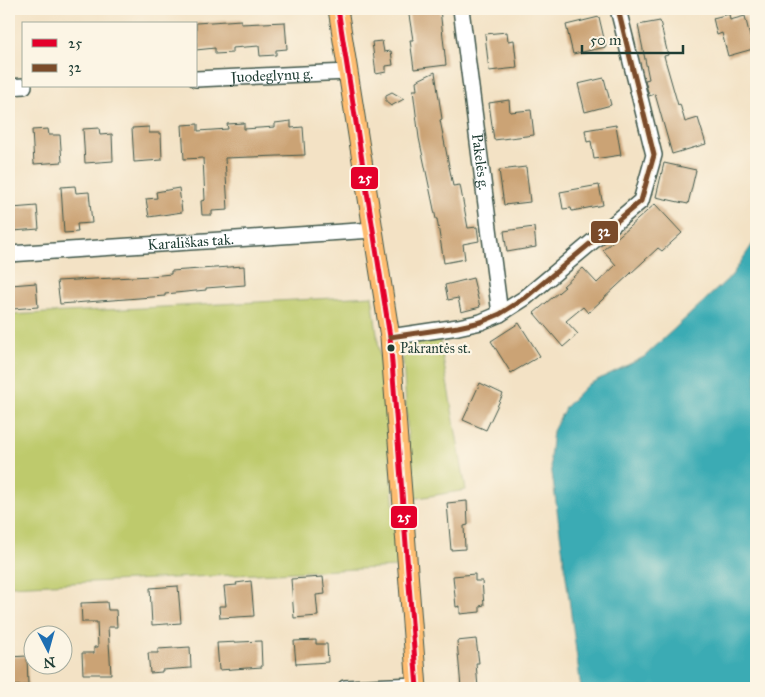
<svg xmlns="http://www.w3.org/2000/svg" width="765" height="697" font-family="'IM FELL Great Primer',serif">
	<style>
		.green { fill: #beca6c; stroke: #6e8450 }
		.water { fill: #3aabb4; stroke: #2c7474 }
		.building { fill: #cba375 }
		.lines { fill: none; stroke-linecap: round; stroke-linejoin: round }
		.minor-casing { stroke: #3f564a; stroke-width: 18 }
		.major-casing { stroke: #3f564a; stroke-width: 21 }
		.minor { stroke: #fff; stroke-width: 15 }
		.major { stroke: #febc70; stroke-width: 19 }
		.bus-1-casing { stroke: #fcf5e5; stroke-width: 9 }
		.bus-2-casing { stroke: #fcf5e5; stroke-width: 9 }
		.bus-1 { stroke: #e4002b; stroke-width: 5 }
		.bus-2 { stroke: #7a4b2a; stroke-width: 5 }
		.bus-dot { fill: #1f3d34; stroke: #fcf5e5; stroke-width: 2 }
		.labels { text-anchor: middle; dominant-baseline: central; stroke-width: 4.5; stroke-linejoin: round; paint-order: stroke }
		.bus-label { font-size: 14px; fill: #1f3d34; stroke: #fcf5e5; text-anchor: start }
		.street-label { font-size: 15px; fill: #1f3d34; stroke: #fcf5e5 }
		.line-badge { stroke: #fcf5e5; stroke-width: 2 }
		.badge-label { font-size: 14px; text-anchor: middle; font-weight: bold; fill: #fff }
	</style>
	<rect width="100%" height="100%" fill="#fcf5e5"/>
	<filter id="ink" filterUnits="userSpaceOnUse"><feTurbulence type="fractalNoise" baseFrequency=".02" numOctaves="2"/><feDisplacementMap in="SourceGraphic" scale="10" xChannelSelector="R" yChannelSelector="G"/><feConvolveMatrix kernelMatrix="1 2 1 2 8 2 1 2 1" color-interpolation-filters="sRGB"/></filter>
	<filter id="wash" filterUnits="userSpaceOnUse"><feTurbulence type="fractalNoise" baseFrequency=".0096" numOctaves="4" result="noise"/><feDisplacementMap in="SourceGraphic" scale="20" xChannelSelector="R" yChannelSelector="G"/><feGaussianBlur stdDeviation="1.12" result="paint"/><feColorMatrix in="noise" values="0 0 0 0 0 0 0 0 0 0 0 0 0 0 0 0 0 1.4 0 .05"/><feComposite in="paint" operator="in"/></filter>
	<g filter="url(#wash)">
		<rect width="100%" height="100%" fill="#f3e2c5"/>
		<g class="green">
			<polygon points="372,296 386,403 398,567 9,586 9,315"/>
			<polygon points="439,336 466,490 412,499 402,344"/>
		</g>
		<polygon class="water" points="756,239 756,688 581,688 550,458 553,431 566,406 587,385 644,357 732,275"/>
		<g id="blocks">
			<g class="building">
				<polygon points="408,9 440,9 446,65 414,69 410,40 413,40"/>
				<polygon points="729,14 730,20 745,16 753,49 728,56 722,33 717,35 713,18"/>
				<polygon points="599,17 606,47 573,54 566,25"/>
				<polygon points="241,20 241,24 285,22 287,49 276,50 276,55 260,56 259,46 232,48 232,53 215,54 215,48 196,50 196,23"/>
				<polygon points="660,21 668,55 664,56 678,105 680,104 685,122 698,118 706,144 672,154 655,94 649,96 645,80 649,79 638,25"/>
				<polygon points="507,32 508,41 514,40 517,68 489,71 485,34"/>
				<polygon points="382,41 384,52 391,51 393,65 386,66 386,72 376,74 372,42"/>
				<polygon points="435,72 442,119 440,120 453,186 460,185 468,228 477,227 479,241 463,244 465,259 444,263 437,219 436,219 419,138 413,90 417,90 416,81"/>
				<polygon points="604,78 611,105 585,112 578,84"/>
				<polygon points="392,92 404,99 391,106 386,102 386,95"/>
				<polygon points="509,100 510,112 531,110 534,135 494,140 489,103"/>
				<polygon points="291,121 291,128 303,127 305,155 225,158 228,210 212,211 212,215 202,215 201,201 205,200 203,158 184,159 182,125 198,124 198,131 228,129 227,124 244,123 244,129 275,127 275,123"/>
				<polygon points="616,125 621,155 594,159 591,141 587,142 585,130"/>
				<polygon points="149,127 149,133 161,133 162,160 134,162 132,128"/>
				<polygon points="99,128 100,135 112,134 113,161 85,163 83,129"/>
				<polygon points="48,129 49,135 60,135 62,162 34,164 32,130"/>
				<polygon points="664,163 696,170 688,204 656,197"/>
				<polygon points="526,167 530,202 504,205 499,170"/>
				<polygon points="599,185 603,205 572,211 571,208 563,209 560,192"/>
				<polygon points="75,186 76,193 89,192 92,223 77,224 78,232 64,233 61,187"/>
				<polygon points="179,188 182,212 149,217 146,199 157,198 156,192"/>
				<polygon points="655,204 682,233 662,251 658,248 588,313 583,307 566,321 578,334 563,347 534,313 565,287 563,286 583,268 597,283 616,265 603,250"/>
				<polygon points="37,206 39,229 13,231 12,208"/>
				<polygon points="534,227 536,247 507,252 504,231"/>
				<polygon points="244,266 245,285 206,288 206,290 165,294 165,296 60,304 57,281 151,276 171,274 171,271"/>
				<polygon points="473,278 480,307 461,312 458,298 448,300 445,285"/>
				<polygon points="36,283 38,307 13,309 11,285"/>
				<polygon points="519,323 540,356 511,373 491,341"/>
				<polygon points="480,383 503,394 486,430 463,420"/>
				<polygon points="467,501 468,525 464,526 465,549 451,550 447,503"/>
				<polygon points="475,574 475,581 482,581 484,605 480,606 480,612 460,614 460,606 456,607 453,576"/>
				<polygon points="323,577 325,594 316,595 318,616 294,618 291,579"/>
				<polygon points="251,581 254,616 220,618 219,606 226,606 224,586 237,585 236,583"/>
				<polygon points="178,586 181,623 152,625 150,588"/>
				<polygon points="107,602 108,610 116,610 117,627 108,627 111,674 83,674 82,653 94,653 94,647 98,647 97,622 82,622 81,603"/>
				<polygon points="476,639 479,663 476,663 478,688 461,688 457,641"/>
				<polygon points="316,640 316,644 327,644 328,662 296,664 294,641"/>
				<polygon points="261,641 262,667 219,670 217,643"/>
				<polygon points="190,647 191,668 162,670 162,672 150,673 148,653 158,653 158,649"/>
				<polygon points="27,656 28,685 9,686 9,657"/>
			</g>
		</g>
	</g>
	<g filter="url(#ink)">
		<use href="#blocks" fill-opacity="0" stroke="#3f564a" stroke-width="1"/>
		<g class="lines">
			<g class="minor-casing">
				<g id="minor">
					<path id="s1" d="M461,9l39,305"/>
					<path id="s2" d="M196,79l152,-7"/>
					<polyline points="9,87 24,86"/>
					<path id="s3" d="M9,254l364,-24"/>
					<polyline points="390,337 458,327 481,322 500,314 525,298 641,201 654,155 618,9"/>
					<polyline points="345,688 416,685"/>
				</g>
			</g>
			<g class="major-casing">
				<polyline id="major" points="338,9 390,337 417,688"/>
			</g>
			<use href="#minor" class="minor"/>
			<use href="#major" class="major"/>
			<g class="bus-1-casing">
				<polyline id="bus-1" points="338,9 390,337 417,688"/>
			</g>
			<g class="bus-2-casing">
				<polyline id="bus-2" points="390,337 458,327 481,322 500,314 525,298 641,201 654,155 618,9"/>
			</g>
			<use href="#bus-1" class="bus-1"/>
			<use href="#bus-2" class="bus-2"/>
		</g>
	</g>
	<circle class="bus-dot" cx="391" cy="348" r="4.5"/>
	<g class="labels">
		<g class="bus-label">
			<text x="400" y="348">Pakrantės st.</text>
		</g>
		<g class="street-label">
			<text stroke="none"><textPath href="#s2" startOffset="76">Juodeglynų g.</textPath></text>
			<text stroke="none"><textPath href="#s1" startOffset="154">Pakelės g.</textPath></text>
			<text stroke="none"><textPath href="#s3" startOffset="182">Karališkas tak.</textPath></text>
		</g>
	</g>
	<g class="line-badge">
		<rect x="350" y="166" width="29" height="24" rx="5" fill="#e4002b"/>
		<rect x="590" y="220" width="29" height="24" rx="5" fill="#7a4b2a"/>
		<rect x="390" y="505" width="28" height="24" rx="5" fill="#e4002b"/>
	</g>
	<g class="badge-label">
		<text x="365" y="183">25</text>
		<text x="604" y="236">32</text>
		<text x="404" y="522">25</text>
	</g>
	<rect width="765" height="697" fill="none" stroke="#fcf5e5" stroke-width="30"/>
	<rect x="22" y="22" width="175" height="65" fill="#fcf5e5" stroke="#a4ab9e"/>
	<rect x="32" y="39" width="25" height="8" fill="#e4002b" stroke="#a4ab9e"/>
	<text x="68" y="48" font-size="15" fill="#1f3d34">25</text>
	<rect x="32" y="64" width="25" height="8" fill="#7a4b2a" stroke="#a4ab9e"/>
	<text x="68" y="72" font-size="15" fill="#1f3d34">32</text>
	<g transform="translate(48 650) rotate(174)"><circle r="24" fill="#fcf5e5" stroke="#a4ab9e"/>
	<path d="M0-4L9 19L0 12L-9 19Z" fill="#1f6fb2"/>
	<text y="-8" font-size="14" font-weight="bold" text-anchor="middle" fill="#1f3d34">N</text>
	</g>
	<path d="M582 45v8h101v-8" fill="none" stroke="#1f3d34" stroke-width="2.5"/>
	<text x="590" y="45" font-size="15" fill="#1f3d34" stroke="#fcf5e5" stroke-width="4" paint-order="stroke">50 m</text>
</svg>
